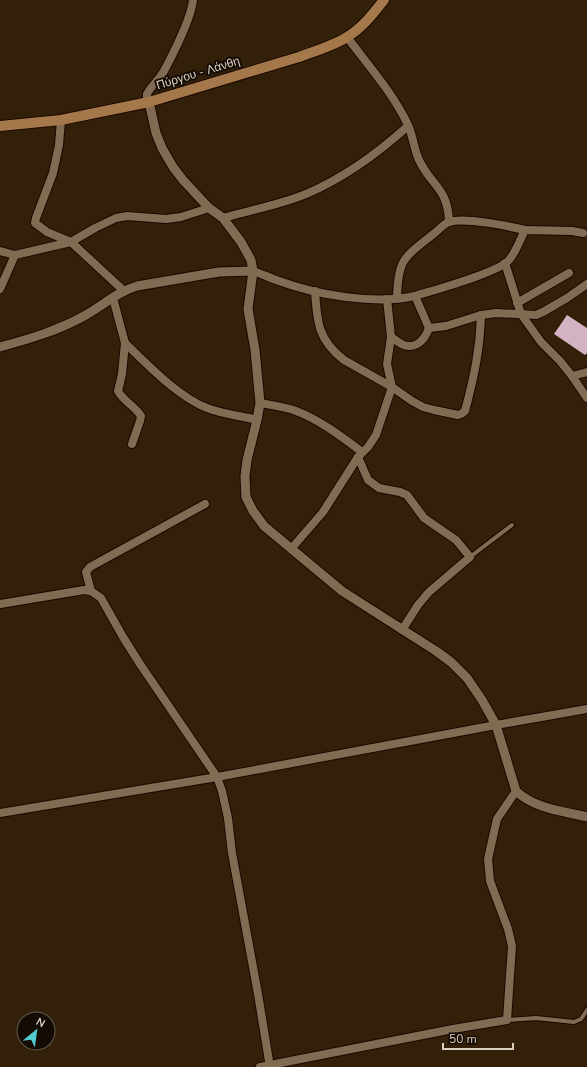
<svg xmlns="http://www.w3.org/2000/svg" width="587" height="1067" font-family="'Nunito Sans',sans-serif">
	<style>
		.building { fill: #d3b2c3 }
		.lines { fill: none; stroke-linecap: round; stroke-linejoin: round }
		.service-casing { stroke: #1a0900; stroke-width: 6 }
		.minor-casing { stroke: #1a0900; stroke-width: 10 }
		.tertiary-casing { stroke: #1a0900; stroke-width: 11 }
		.secondary-casing { stroke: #1a0900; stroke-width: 12 }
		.service { stroke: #816b53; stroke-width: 4 }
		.minor { stroke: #816b53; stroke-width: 8 }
		.tertiary { stroke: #816b53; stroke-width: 9 }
		.secondary { stroke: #a4784a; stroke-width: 10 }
		.labels { text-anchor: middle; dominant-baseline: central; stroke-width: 4; stroke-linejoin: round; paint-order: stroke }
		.street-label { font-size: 12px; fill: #dbcfc2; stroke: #140c04 }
	</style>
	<rect width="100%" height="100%" fill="#332009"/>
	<polygon class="building" points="567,315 587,328 587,353 585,355 554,334"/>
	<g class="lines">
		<g class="service-casing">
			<g id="service">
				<polyline points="470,557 512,525"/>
				<polyline points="507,1020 536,1018 574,1022 581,1019 587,1010"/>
			</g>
		</g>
		<g class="minor-casing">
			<g id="minor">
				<path d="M347,37c21,28 46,56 61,88 5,11 6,24 11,35 13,27 29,28 30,62"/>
				<path d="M149,102l-2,-5v-3c4,-8 12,-14 17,-23 9,-17 27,-52 29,-71"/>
				<polyline points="61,120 59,145 53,173 36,218 35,223 47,232 71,242 124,291"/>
				<path d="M223,218c28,-8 56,-13 83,-24 38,-16 72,-41 102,-68"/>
				<polyline points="0,251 15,255 71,242 95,228 116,218 127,216 166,219 181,217 209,208"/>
				<polyline points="505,263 521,314 541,342 560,361 572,376 587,398"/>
				<path d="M253,271c9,3 17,7 26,10 38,14 96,24 136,15l14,32 17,-2 35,-11 15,-2 40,2 7,-3 24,-14 20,-14"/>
				<polyline points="0,289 15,255"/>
				<path d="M315,291c2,31 3,49 29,69l48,27 20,14 11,6 11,3 24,5 3,-1 4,-3c9,-34 15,-61 16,-96"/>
				<path d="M415,296c19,-6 83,-23 94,-36 7,-8 11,-20 16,-30l47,1 11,2"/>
				<path d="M113,298l12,45 -3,31 -4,17c5,10 17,15 23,25l-1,5 -8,23"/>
				<path d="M397,298c1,-38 6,-40 35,-63 5,-3 11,-11 17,-13 16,-5 59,4 76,8"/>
				<polyline points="517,303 569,273"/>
				<path d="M391,337c5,3 11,9 17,9 11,1 18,-9 21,-18"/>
				<path d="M125,343c22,21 53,54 82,65 16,6 34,8 50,12"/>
				<polyline points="572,376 587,372"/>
				<path d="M260,403c12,2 25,4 36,8 24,9 46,26 66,41"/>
				<polyline points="358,457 368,480 379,488 400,492 407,495 424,518 456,540 470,557 429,592 418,605 402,630"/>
				<polyline points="291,549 323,512 358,457 368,447 376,435 392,387 387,364 391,337 387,299"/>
				<polyline points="91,591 86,572 90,567 205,504"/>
				<polyline points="0,604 84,590 91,591 101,598 123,637 140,664 217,777 222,791 228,818 232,853 258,994 270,1067"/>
				<polyline points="0,813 217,777 496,725 587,709"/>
				<polyline points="260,1067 453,1029 507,1020 512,946 508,929 490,881 488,859 497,819 516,791"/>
			</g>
		</g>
		<g class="tertiary-casing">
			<g id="tertiary">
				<path d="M149,102l7,31 6,15 11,19 10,13 26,28 14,10 18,24 10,18 2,11 -5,38 7,41 5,53 -3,17 -10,40 -2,16 1,21 7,14 11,15 78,65 94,60 15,11 16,16 15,22 14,25 20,66c19,18 47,20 71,26"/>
				<path d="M0,347c29,-8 57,-16 84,-31 18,-10 33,-24 53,-30l82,-14 34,-1"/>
			</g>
		</g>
		<g class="secondary-casing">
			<path id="secondary" d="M0,126l61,-6 88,-18 150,-45c16,-6 34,-11 48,-20 15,-9 26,-23 37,-37"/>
		</g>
		<use href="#service" class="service"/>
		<use href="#minor" class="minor"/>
		<use href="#tertiary" class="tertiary"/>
		<use href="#secondary" class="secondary"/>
	</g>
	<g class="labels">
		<g class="street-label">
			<text transform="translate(198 73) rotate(-17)">Πύργου - Λάνθη</text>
		</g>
	</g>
	<g transform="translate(36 1031) rotate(29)"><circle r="19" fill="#140c04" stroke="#645a50"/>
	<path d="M0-3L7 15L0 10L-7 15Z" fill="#52cdcf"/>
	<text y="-6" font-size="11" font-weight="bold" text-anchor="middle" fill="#dbcfc2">N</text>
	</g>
	<path d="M443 1043v6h70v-6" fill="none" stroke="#dbcfc2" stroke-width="2"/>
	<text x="449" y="1043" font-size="12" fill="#dbcfc2" stroke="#140c04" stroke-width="3" paint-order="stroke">50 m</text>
</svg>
